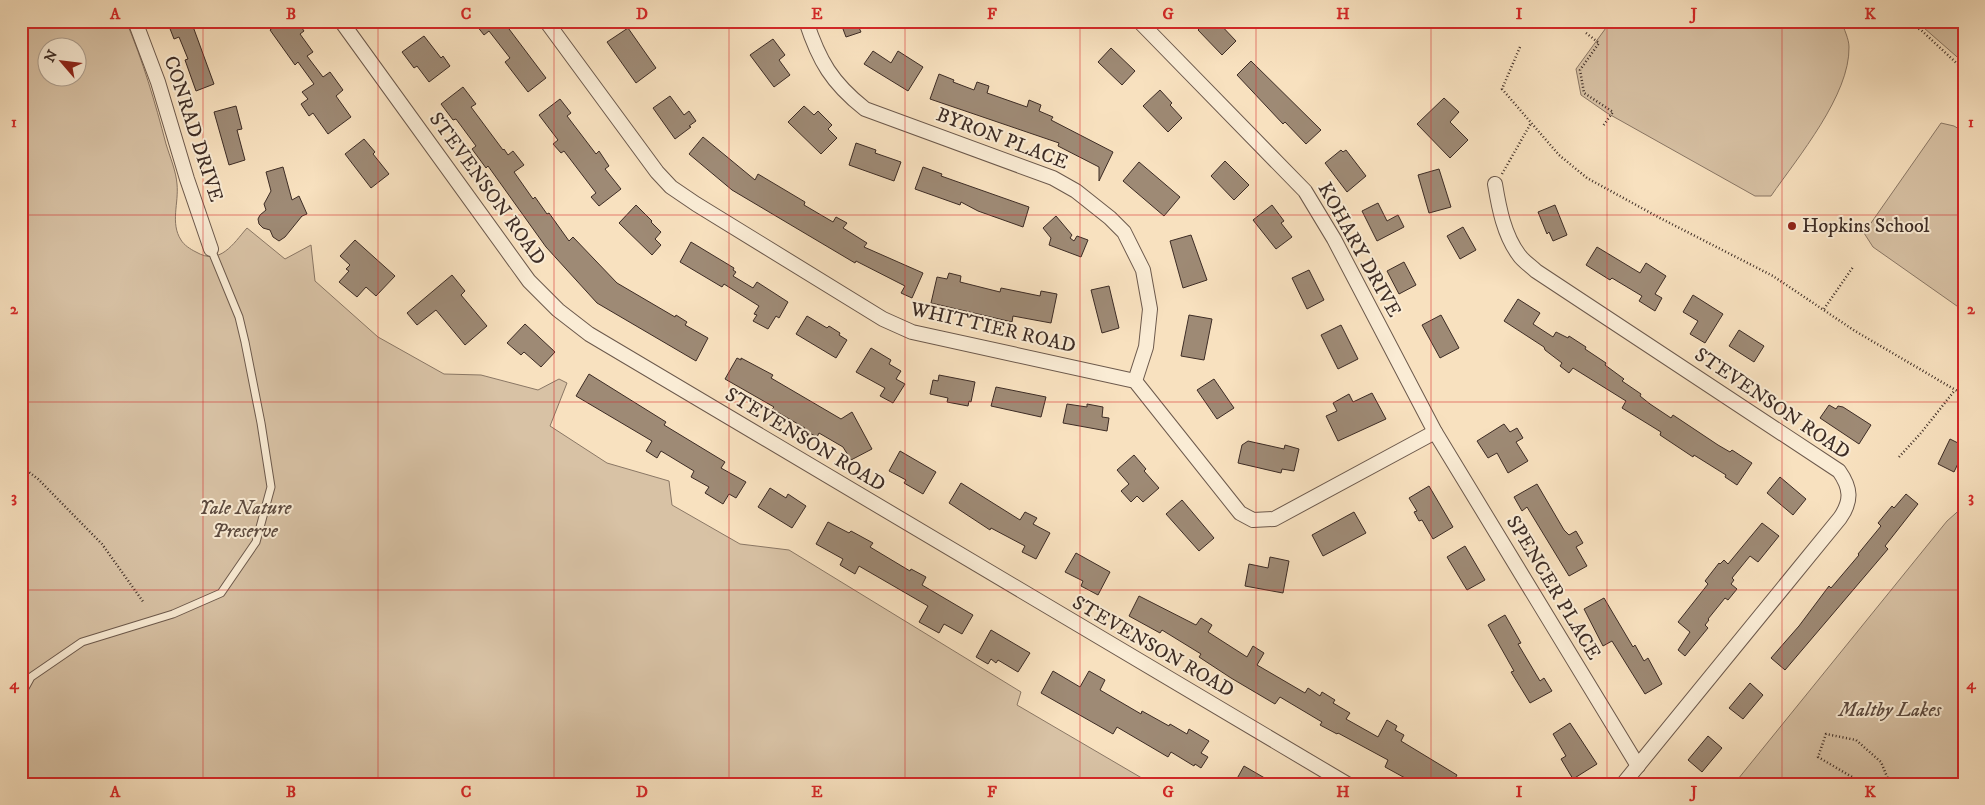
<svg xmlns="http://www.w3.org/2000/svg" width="1985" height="805" font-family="'IM FELL DW Pica',serif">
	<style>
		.green { fill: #d8c2a5; stroke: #8a7765; fill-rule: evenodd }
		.building { fill: #9e8a75; stroke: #3d2c25 }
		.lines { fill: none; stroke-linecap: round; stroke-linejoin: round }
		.lane-casing { stroke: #6c594c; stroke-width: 9 }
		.street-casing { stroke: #6c594c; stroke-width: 16 }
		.path { stroke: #3d2c25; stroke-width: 2.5; stroke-dasharray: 1 2.5; stroke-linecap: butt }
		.lane { stroke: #faecd5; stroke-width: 7 }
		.street { stroke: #faecd5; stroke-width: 14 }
		.grid { fill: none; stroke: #d62828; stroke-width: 1; stroke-opacity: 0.55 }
		.poi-dot { fill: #8f2418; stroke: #faecd5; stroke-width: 2 }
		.labels { text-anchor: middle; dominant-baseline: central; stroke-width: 4; stroke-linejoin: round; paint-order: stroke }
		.street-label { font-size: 20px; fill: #3d2c25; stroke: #faecd5 }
		.poi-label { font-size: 20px; fill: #3d2c25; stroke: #faecd5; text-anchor: start }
		.park-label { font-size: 20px; font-style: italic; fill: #5c4a3f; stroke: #faecd5 }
		.neatline { fill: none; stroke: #d62828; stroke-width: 2 }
		.grid-label { font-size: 16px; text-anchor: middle; font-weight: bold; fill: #d62828 }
	</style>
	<rect width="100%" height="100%" fill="#f8e1bf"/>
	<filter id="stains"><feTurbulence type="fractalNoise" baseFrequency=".004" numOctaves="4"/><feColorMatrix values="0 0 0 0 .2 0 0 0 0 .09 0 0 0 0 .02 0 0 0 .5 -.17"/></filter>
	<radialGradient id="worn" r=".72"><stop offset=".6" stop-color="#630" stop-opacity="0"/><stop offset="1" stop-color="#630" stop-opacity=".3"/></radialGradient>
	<g class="green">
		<path d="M21,21h105c17,40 29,81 40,123 4,13 10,27 11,40 2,19 -7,39 4,56 3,5 9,9 15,12 24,14 37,-8 51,-24l38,31 26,-14 4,36 63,56 66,37 37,1 57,15 21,-11 8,4 -17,43 57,37 62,18 3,24 68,39 49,6 232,142 -4,13 135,79h-1131zM48,48h30v30h-30z"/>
		<path d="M1611,21h230c3,8 8,18 8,26 1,48 -51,110 -78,149h-16l-148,-83 -26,-18 -5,-26z"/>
		<polygon points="1916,21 1964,21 1964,63"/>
		<polygon points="1941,123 1954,126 1964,132 1964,311 1873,247 1864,233"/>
		<polygon points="1964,506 1964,784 1734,784 1947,521"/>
	</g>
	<g class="building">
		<polygon points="167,21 191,21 214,84 196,91 185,60 188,59 179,37 174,39"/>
		<polygon points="281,21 297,21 304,31 300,34 313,52 307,56 323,77 330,72 343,90 336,96 351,117 328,134 313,113 309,116 301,104 308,99 302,92 314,84 298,62 295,65 270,30"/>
		<polygon points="473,21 503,21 546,78 528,92 505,62 510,58 489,31 484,35"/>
		<polygon points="840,21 856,21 861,32 846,37"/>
		<polygon points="1207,21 1217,21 1236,41 1222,55 1198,30"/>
		<polygon points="628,28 656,68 636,83 607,42"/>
		<polygon points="424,36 441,58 443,56 450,66 429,82 417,66 414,68 402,52"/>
		<polygon points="773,39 785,55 779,60 790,75 774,87 750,55"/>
		<polygon points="1111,48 1135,71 1122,85 1098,62"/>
		<polygon points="873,51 891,63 898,51 923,67 908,91 864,64"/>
		<polygon points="1251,61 1321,130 1306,144 1285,122 1283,124 1237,75"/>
		<polygon points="939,74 954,80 953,82 974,90 977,82 989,86 987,93 1027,107 1029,100 1041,105 1039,111 1053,117 1051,120 1113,152 1099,181 1099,167 1058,146 1059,143 930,99"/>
		<polygon points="463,87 476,104 471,107 503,150 504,149 508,155 513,151 524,165 514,172 533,199 535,197 547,214 549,213 569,241 573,237 617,283 675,317 676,315 687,322 685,325 708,338 696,361 597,303 546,247 488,166 486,168 472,149 476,146 456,119 453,120 441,104"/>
		<polygon points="1160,90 1172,103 1170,105 1182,118 1168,132 1143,106"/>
		<polygon points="670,96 684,115 689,111 696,121 689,126 691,127 675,139 653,108"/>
		<polygon points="1444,98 1459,112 1450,122 1468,140 1450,158 1417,124"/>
		<polygon points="560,99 571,113 567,116 596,154 599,151 609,166 605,169 621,189 599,206 591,197 596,193 564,151 561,153 553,144 558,140 539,115"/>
		<polygon points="236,106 242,129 237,130 245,160 229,165 214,112"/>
		<polygon points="804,106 814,115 818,111 832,125 828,129 837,138 821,154 788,122"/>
		<polygon points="703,137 755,180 758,174 805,202 804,205 833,222 836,217 847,223 843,228 867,243 864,247 923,273 912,298 901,293 905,286 856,261 855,263 732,190 689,154"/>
		<polygon points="364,139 375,152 373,154 389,174 371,188 345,154"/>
		<polygon points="856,143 876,150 875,153 901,162 894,181 849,165"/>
		<polygon points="1341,150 1343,152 1346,150 1366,176 1347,192 1325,163"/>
		<polygon points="1225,161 1249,185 1234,200 1211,176"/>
		<polygon points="1139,162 1180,197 1164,216 1123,181"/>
		<polygon points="283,167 292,200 299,196 307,214 302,216 285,237 279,241 273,237 270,230 263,228 259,224 258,219 260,215 266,210 264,204 271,191 266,172"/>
		<polygon points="923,167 942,174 941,176 1029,207 1023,227 978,211 961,202 960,205 915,189"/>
		<polygon points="1439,169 1451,207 1429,213 1418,175"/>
		<polygon points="1378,203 1387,221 1398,215 1404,227 1377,241 1362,211"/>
		<polygon points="636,205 652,221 651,222 661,232 655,239 661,245 652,255 619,223"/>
		<polygon points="1272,205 1284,221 1281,223 1292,237 1276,249 1253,220"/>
		<polygon points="1555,205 1567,235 1553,241 1549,232 1547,234 1538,212"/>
		<polygon points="1056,216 1072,235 1070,238 1074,241 1077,236 1088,240 1081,257 1049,245 1051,238 1043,228"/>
		<polygon points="1463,227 1476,250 1460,259 1447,236"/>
		<polygon points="1191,235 1207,280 1183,288 1170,241"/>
		<polygon points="355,240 395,276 376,296 366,287 357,297 339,282 349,271 346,269 350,265 340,256"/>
		<polygon points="691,242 734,268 733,270 736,272 733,276 753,288 757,282 788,302 779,318 776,316 768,329 753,321 757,315 754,314 759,306 724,284 722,287 680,262"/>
		<polygon points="1597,247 1640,273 1646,263 1666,276 1655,294 1662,298 1655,311 1639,301 1642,296 1612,278 1610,280 1586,265"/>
		<polygon points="1404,262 1416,285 1399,294 1387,271"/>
		<polygon points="1309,270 1324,300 1307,309 1292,278"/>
		<polygon points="949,273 961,276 960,282 1000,292 1001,288 1040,296 1041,291 1057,294 1051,323 1013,316 1012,322 931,303 937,277 947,279"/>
		<polygon points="452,275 465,291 461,295 487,326 465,345 436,310 417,325 407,313"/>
		<polygon points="1109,286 1119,328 1102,333 1091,290"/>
		<polygon points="1693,295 1723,314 1705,343 1690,334 1698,321 1683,312"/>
		<polygon points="1518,299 1540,313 1533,324 1553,337 1556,332 1568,338 1569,336 1586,347 1585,349 1606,363 1605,365 1624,379 1622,381 1641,394 1640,396 1650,404 1671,418 1673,415 1718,445 1730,452 1732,450 1752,463 1737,485 1725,477 1726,475 1694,455 1693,457 1660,435 1661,432 1622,408 1626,401 1573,368 1569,373 1560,366 1562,363 1545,350 1544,347 1504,321"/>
		<polygon points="1189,315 1212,319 1204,360 1181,356"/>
		<polygon points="1441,315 1459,348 1440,358 1422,325"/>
		<polygon points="807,316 827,328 829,326 840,333 839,335 847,340 836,358 796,334"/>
		<polygon points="525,324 555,352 541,367 524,352 521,355 507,343"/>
		<polygon points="1341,325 1358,359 1338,369 1321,335"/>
		<polygon points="1739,330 1764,346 1754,362 1729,346"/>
		<polygon points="871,348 891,360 889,364 901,371 896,379 905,384 893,403 880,396 885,388 856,372"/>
		<polygon points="737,358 741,360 741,358 773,375 771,378 841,419 852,412 872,449 851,460 843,447 819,433 817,437 804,430 805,428 772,409 774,407 725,379"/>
		<polygon points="589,374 666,422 664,425 725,462 721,468 746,482 736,498 729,494 723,504 705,493 709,487 691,477 694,471 661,451 657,458 646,451 652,441 576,396"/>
		<polygon points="939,375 975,382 971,402 969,401 968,406 947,402 948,398 930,394 933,380 938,381"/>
		<polygon points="1214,379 1234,408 1217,419 1197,390"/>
		<polygon points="996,387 1046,397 1041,417 991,406"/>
		<polygon points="1372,393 1386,419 1338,441 1326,416 1337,411 1333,403 1349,394 1353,402"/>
		<polygon points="1067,404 1087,407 1087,404 1103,407 1102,417 1109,418 1107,431 1063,423"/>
		<polygon points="1829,405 1836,409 1838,406 1843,407 1871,425 1859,444 1820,418"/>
		<polygon points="1504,424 1510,432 1517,428 1523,438 1516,442 1528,461 1508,473 1497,453 1488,458 1477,441"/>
		<polygon points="1950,439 1964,446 1964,451 1954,472 1938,464"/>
		<polygon points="1248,441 1284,449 1285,445 1299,449 1294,471 1282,469 1281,473 1238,463 1242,445"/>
		<polygon points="900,451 936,472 923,494 904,483 906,480 889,471"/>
		<polygon points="1134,455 1146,469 1144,471 1159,488 1143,502 1137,496 1131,502 1121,491 1129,484 1117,470"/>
		<polygon points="1780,477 1806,499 1793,515 1767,493"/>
		<polygon points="961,483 1020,520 1025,512 1037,518 1033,524 1050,533 1036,559 1022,552 1025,546 991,528 990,530 949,503"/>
		<polygon points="1537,484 1564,530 1569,535 1576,531 1583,543 1576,547 1587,566 1569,576 1527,507 1522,511 1514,497"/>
		<polygon points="1429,486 1453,527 1433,539 1422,520 1419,521 1414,512 1417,511 1409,498"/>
		<polygon points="770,488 786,498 788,494 806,506 792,528 758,507"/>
		<polygon points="1906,494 1918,504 1885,546 1888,549 1785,670 1771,658 1799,626 1829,586 1831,588 1859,555 1858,554 1881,526 1878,523 1892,506 1894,508"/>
		<polygon points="1182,500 1214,538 1199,551 1166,514"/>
		<polygon points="1354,512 1366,533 1323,556 1312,535"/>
		<polygon points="828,522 849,533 851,531 873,543 870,547 910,571 911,569 926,577 922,585 973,615 962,634 944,624 939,633 919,622 928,606 859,566 855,574 840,565 843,559 816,544"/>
		<polygon points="1762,523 1779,536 1758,562 1750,556 1732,578 1734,580 1731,584 1737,589 1728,600 1725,598 1708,619 1709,620 1705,625 1708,628 1685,656 1678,650 1690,632 1678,622 1708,584 1705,581 1719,563 1720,564 1724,560 1728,564"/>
		<polygon points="1465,546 1485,580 1467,590 1447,557"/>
		<polygon points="1076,553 1110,572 1098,595 1081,586 1083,581 1065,572"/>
		<polygon points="1270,557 1289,561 1283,593 1245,586 1249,564 1268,568"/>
		<polygon points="1139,596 1196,625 1201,618 1212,625 1208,632 1247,657 1253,646 1264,653 1257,665 1305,693 1308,688 1320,696 1322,692 1335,700 1333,703 1350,713 1346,719 1378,737 1387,720 1397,726 1395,730 1404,735 1401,741 1457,775 1452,784 1416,784 1385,767 1388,760 1338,733 1337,734 1320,725 1322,722 1280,697 1275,704 1231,678 1199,657 1201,654 1162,630 1160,633 1129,616"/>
		<polygon points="1604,598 1633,647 1635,645 1644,661 1648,658 1662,684 1645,694 1612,641 1603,646 1584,609"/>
		<polygon points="1505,615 1521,643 1518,644 1540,681 1544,678 1552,691 1530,703 1511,672 1514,671 1488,625"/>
		<polygon points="991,630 1030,653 1018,672 998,660 996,663 991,659 988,664 976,657"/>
		<polygon points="1053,671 1080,687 1089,671 1105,680 1100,690 1141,714 1142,711 1169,726 1170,724 1187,734 1189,729 1209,741 1201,753 1208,757 1201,768 1195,764 1194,766 1171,752 1168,757 1117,727 1113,734 1041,693"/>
		<polygon points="1750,683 1763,695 1743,719 1729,708"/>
		<polygon points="1570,723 1597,764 1573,779 1561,759 1566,756 1553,734"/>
		<polygon points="1708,736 1722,748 1702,772 1688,760"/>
		<polygon points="1244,766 1275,784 1234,784"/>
	</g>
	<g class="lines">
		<g class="lane-casing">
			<polyline id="lane" points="21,695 31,677 82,642 173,614 221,593 256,542 271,487 261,423 245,342 239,317 211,249"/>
		</g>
		<g class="street-casing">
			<g id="street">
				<polyline points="135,21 158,82 187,179 211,249"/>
				<polyline points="341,21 529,281 558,310 589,334 1347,784"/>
				<polyline points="546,21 657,172 671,187 696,204 883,319 912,332 1135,381 1240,513 1253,520 1274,519 1435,432"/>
				<path d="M806,21c13,40 26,62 59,88l188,69 23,13 34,27 14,14 19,38 7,39 -4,38 -11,34"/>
				<polyline points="1139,21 1305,191 1334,239 1435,432 1638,766"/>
				<path d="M1495,184c4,24 9,51 24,71 4,6 12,11 17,16l303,200c12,17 13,30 1,47l-217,266"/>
			</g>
		</g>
		<g class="path">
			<polyline points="1907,21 1922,31 1964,70"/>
			<polyline points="1586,33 1599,43 1580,70 1584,93 1613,112 1603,126"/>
			<polyline points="1520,47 1502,89 1559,155 1587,178 1658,217 1773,276 1855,331 1964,395"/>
			<polyline points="1502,174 1531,123"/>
			<polyline points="1824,309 1853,267"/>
			<polyline points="1899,457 1921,433 1955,390"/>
			<polyline points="21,466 38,479 102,544 144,603"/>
			<polyline points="1864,784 1818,757 1826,734 1856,740 1881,762 1890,784"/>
		</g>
		<use href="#lane" class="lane"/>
		<use href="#street" class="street"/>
	</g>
	<path class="grid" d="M203,21v763M378,21v763M554,21v763M729,21v763M905,21v763M1080,21v763M1256,21v763M1431,21v763M1607,21v763M1782,21v763M21,215h1943M21,402h1943M21,590h1943"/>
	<circle class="poi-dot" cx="1792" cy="226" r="5"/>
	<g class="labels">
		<g class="street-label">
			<text transform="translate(193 129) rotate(72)">CONRAD DRIVE</text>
			<text transform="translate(1002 139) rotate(21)">BYRON PLACE</text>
			<text transform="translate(487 189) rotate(54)">STEVENSON ROAD</text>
			<text transform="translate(1359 250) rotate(61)">KOHARY DRIVE</text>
			<text transform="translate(993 328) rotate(13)">WHITTIER ROAD</text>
			<text transform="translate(1772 404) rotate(34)">STEVENSON ROAD</text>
			<text transform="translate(805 440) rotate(31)">STEVENSON ROAD</text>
			<text transform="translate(1553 588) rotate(59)">SPENCER PLACE</text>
			<text transform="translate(1153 647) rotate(30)">STEVENSON ROAD</text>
		</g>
		<g class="poi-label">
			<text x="1802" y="226">Hopkins School</text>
		</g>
		<g class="park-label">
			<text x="245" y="508">Yale Nature<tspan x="245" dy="23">Preserve</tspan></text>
			<text x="1890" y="710">Maltby Lakes</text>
		</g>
	</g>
	<rect width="1985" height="805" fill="none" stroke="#f8e1bf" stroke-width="55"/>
	<g transform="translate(62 62) rotate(298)"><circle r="24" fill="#faecd5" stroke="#ae9f8f"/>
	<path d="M0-4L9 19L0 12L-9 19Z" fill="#8f2418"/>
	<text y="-8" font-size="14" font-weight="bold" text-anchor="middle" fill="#3d2c25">N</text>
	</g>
	<rect x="28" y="28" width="1930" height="750" class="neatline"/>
	<g class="grid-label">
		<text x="115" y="19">A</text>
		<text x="291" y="19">B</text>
		<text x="466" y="19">C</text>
		<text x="642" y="19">D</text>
		<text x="817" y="19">E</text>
		<text x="992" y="19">F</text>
		<text x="1168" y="19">G</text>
		<text x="1343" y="19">H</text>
		<text x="1519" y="19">I</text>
		<text x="1694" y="19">J</text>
		<text x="1870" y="19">K</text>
		<text x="14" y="127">1</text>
		<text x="1971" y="127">1</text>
		<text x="14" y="314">2</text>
		<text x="1971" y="314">2</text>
		<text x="14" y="502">3</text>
		<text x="1971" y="502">3</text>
		<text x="14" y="689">4</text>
		<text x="1971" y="689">4</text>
		<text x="115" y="797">A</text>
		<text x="291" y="797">B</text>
		<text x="466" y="797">C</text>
		<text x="642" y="797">D</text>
		<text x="817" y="797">E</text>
		<text x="992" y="797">F</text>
		<text x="1168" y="797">G</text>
		<text x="1343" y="797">H</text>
		<text x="1519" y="797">I</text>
		<text x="1694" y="797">J</text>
		<text x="1870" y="797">K</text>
	</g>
	<rect width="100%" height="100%" filter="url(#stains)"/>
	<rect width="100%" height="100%" fill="url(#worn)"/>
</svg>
